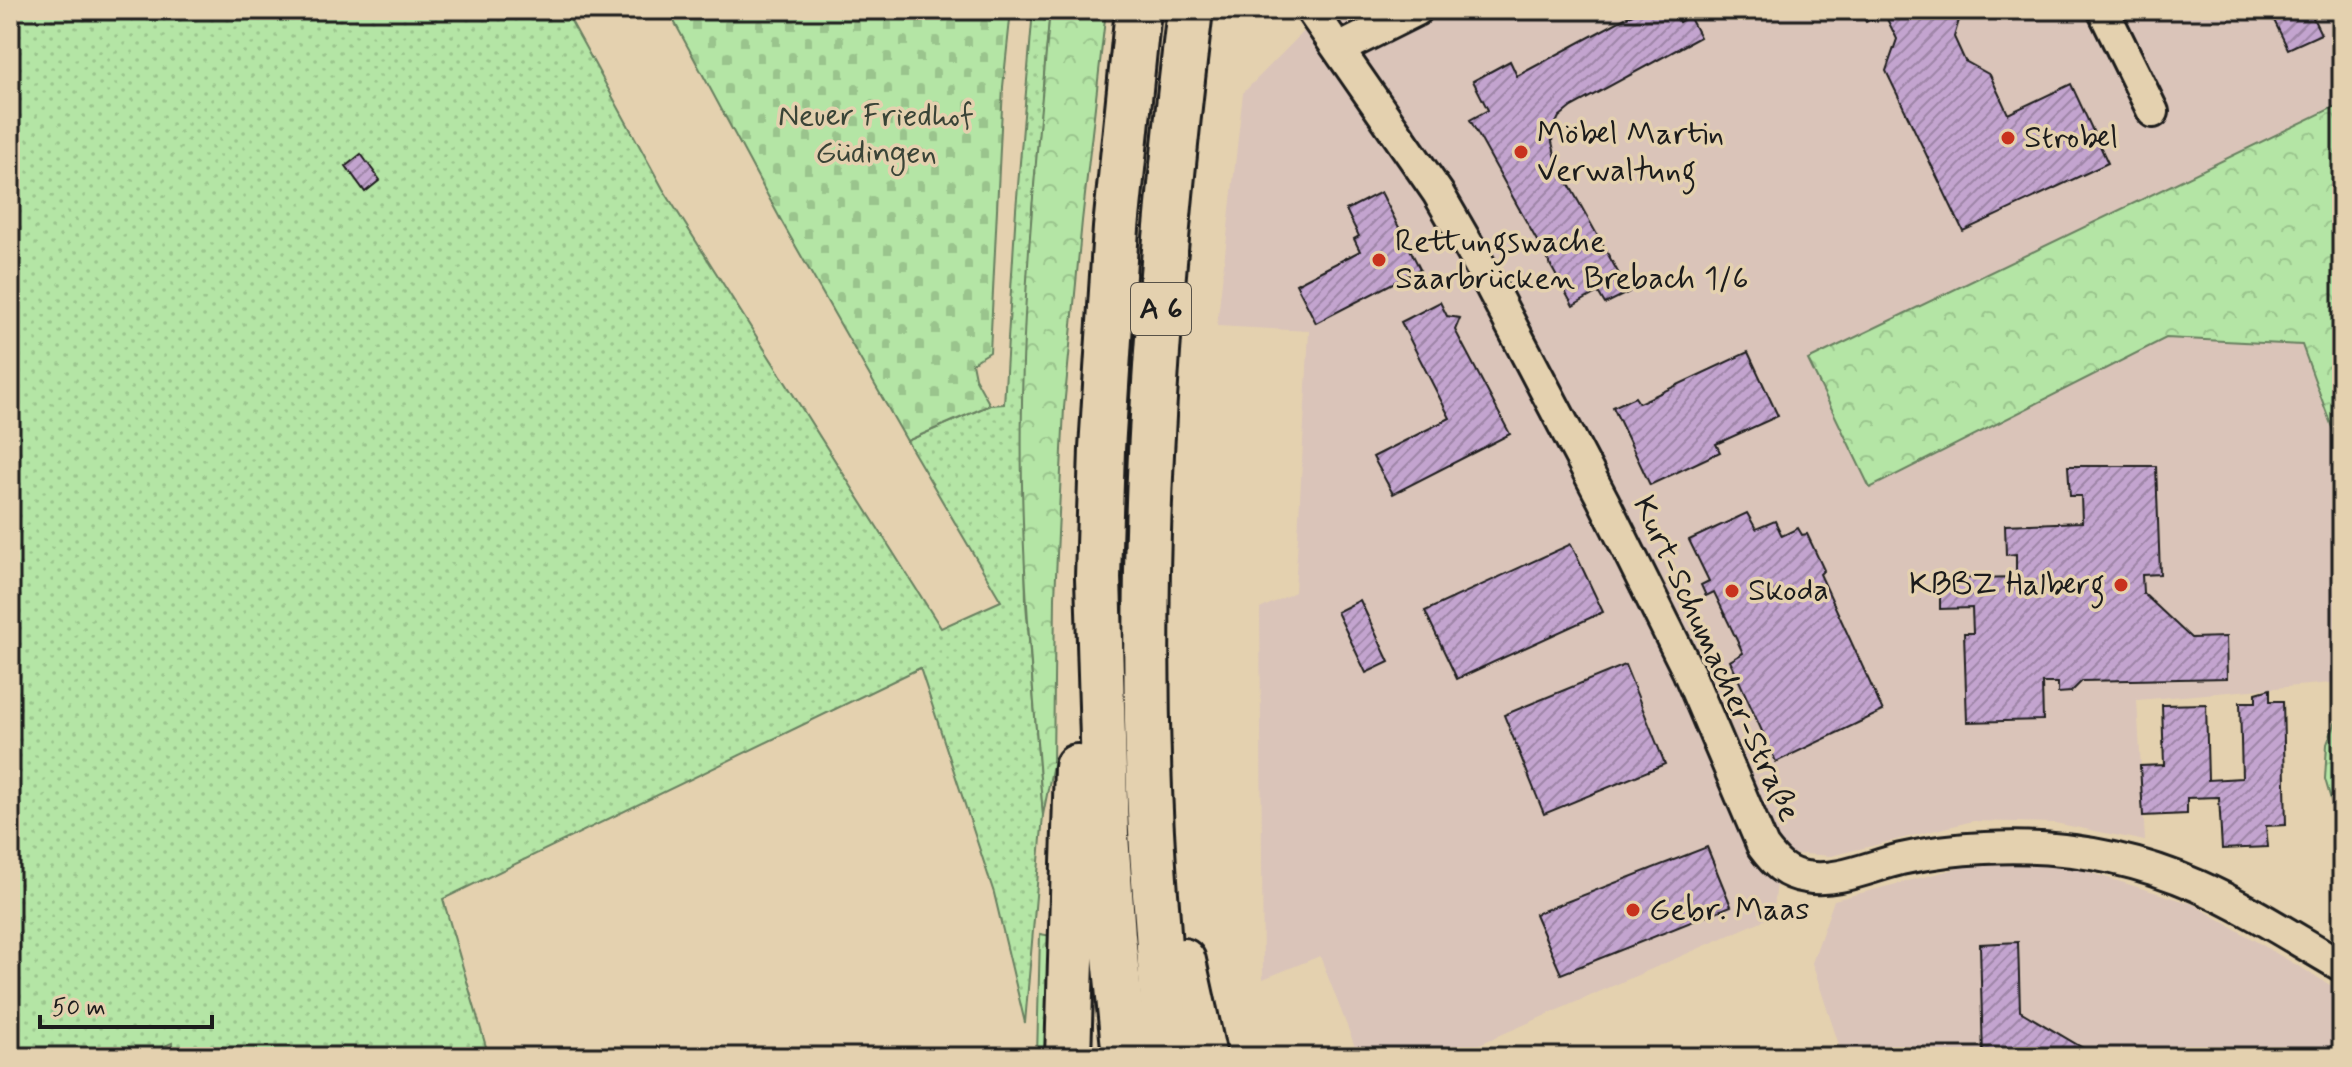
<svg xmlns="http://www.w3.org/2000/svg" width="2352" height="1067" font-family="Mynerve,sans-serif">
	<style>
		.built { fill: #dac4b9 }
		.grass { fill: url(#grass-dots); stroke: #688060; stroke-width: 2 }
		.forest { fill: url(#forest-crowns); stroke: #688060; stroke-width: 2 }
		.cemetery { fill: url(#cemetery-stones); stroke: #688060; stroke-width: 2 }
		.building { fill: url(#building-hatch); stroke: #1c1c1c; stroke-width: 2 }
		.lines { fill: none; stroke-linecap: round; stroke-linejoin: round }
		.minor-casing { stroke: #1c1c1c; stroke-width: 36 }
		.highway-casing { stroke: #1c1c1c; stroke-width: 50 }
		.minor { stroke: #e4d1af; stroke-width: 30 }
		.highway { stroke: #e4d1af; stroke-width: 44 }
		.poi-dot { fill: #c8321e; stroke: #e4d1af; stroke-width: 3 }
		.labels { text-anchor: middle; dominant-baseline: central; stroke-width: 7; stroke-linejoin: round; paint-order: stroke }
		.shield { fill: #e4d1af; stroke: #585248; stroke-width: 2 }
		.shield-label { font-size: 30px; font-weight: bold; fill: #1c1c1c }
		.park-label { font-size: 32px; fill: #3a4437; stroke: #e4d1af }
		.poi-label { font-size: 32px; fill: #1c1c1c; stroke: #e4d1af; text-anchor: start }
		.street-label { font-size: 32px; fill: #1c1c1c; stroke: #e4d1af }
	</style>
	<defs>
		<pattern id="grass-dots" width="8" height="8" patternUnits="userSpaceOnUse" patternTransform="scale(2)"><rect width="8" height="8" fill="#b4e5a5"/><path d="M2 2h.1M6 6h.1" fill="none" stroke="#9ac48d" stroke-width="1.8" stroke-linecap="round"/></pattern>
		<pattern id="forest-crowns" width="20" height="18" patternUnits="userSpaceOnUse" patternTransform="scale(2)"><rect width="20" height="18" fill="#b4e5a5"/><path d="M2 6a3 3 0 1 1 6 0M12 15a3 3 0 1 1 6 0" fill="none" stroke="#9ac48d"/></pattern>
		<pattern id="cemetery-stones" width="16" height="16" patternUnits="userSpaceOnUse" patternTransform="scale(2)"><rect width="16" height="16" fill="#b4e5a5"/><path d="M2 7V4a2 2 0 0 1 4 0v3zM10 15v-3a2 2 0 0 1 4 0v3z" fill="#9ac48d"/></pattern>
		<pattern id="building-hatch" width="6" height="6" patternUnits="userSpaceOnUse" patternTransform="scale(2)"><rect width="6" height="6" fill="#c3a4cf"/><path d="M-1 1l2-2M0 6l6-6M5 7l2-2" fill="none" stroke="#9e85a7"/></pattern>
	</defs>
	<rect width="100%" height="100%" fill="#e4d1af"/>
	<filter id="ink" filterUnits="userSpaceOnUse"><feTurbulence type="fractalNoise" baseFrequency=".0125" numOctaves="2"/><feDisplacementMap in="SourceGraphic" scale="16" xChannelSelector="R" yChannelSelector="G"/><feConvolveMatrix kernelMatrix="1 2 1 2 8 2 1 2 1" color-interpolation-filters="sRGB"/></filter>
	<g filter="url(#ink)">
		<g class="built">
			<polygon points="1325,10 2342,10 2342,103 2171,187 1870,487 2166,338 2302,345 2342,455 2342,682 2137,700 2145,841 2055,823 1973,821 1831,856 1804,854 1780,857 1773,916 1450,1057 1359,1057 1320,956 1263,979 1260,609 1295,592 1309,331 1217,326 1243,93"/>
			<polygon points="1978,863 2072,867 2193,904 2342,992 2342,1057 1843,1057 1812,963 1834,900"/>
		</g>
		<polygon class="grass" points="10,10 565,10 663,189 941,628 1001,601 907,441 990,405 1004,404 1016,209 1033,10 1050,10 1032,212 1022,404 1026,603 1043,815 1025,1023 994,893 920,668 443,899 489,1057 173,1057 172,1043 138,1057 10,1057"/>
		<g class="forest">
			<path d="M1050,10h56l-24,211 -18,187 -9,189 -2,167 -10,51c-11,-137 -24,-274 -21,-412 2,-131 16,-262 28,-393z"/>
			<polygon points="2342,103 2342,455 2302,345 2166,338 1870,488 1808,360"/>
			<polygon points="2342,706 2342,838 2325,779 2327,744"/>
			<polygon points="1040,934 1052,936 1050,1057 1037,1057"/>
		</g>
		<polygon class="cemetery" points="668,10 1011,10 1003,87 990,352 972,363 975,378 990,405 907,441 783,224"/>
		<g class="building">
			<polygon points="1640,10 1672,10 1679,22 1689,16 1700,37 1571,107 1559,117 1553,129 1552,142 1557,163 1629,292 1605,304 1598,292 1573,306 1470,120 1488,110 1473,81 1510,61 1517,76"/>
			<polygon points="1860,10 1962,10 1954,37 1965,61 1990,75 2008,114 2071,84 2108,163 1963,231 1886,71 1897,39 1884,13 1866,22"/>
			<polygon points="2269,10 2324,10 2312,16 2321,34 2288,49"/>
			<polygon points="361,154 380,180 365,192 346,166"/>
			<polygon points="1381,192 1420,269 1316,323 1296,284 1360,251 1354,239 1359,236 1346,210"/>
			<polygon points="1440,302 1447,316 1460,318 1455,330 1510,434 1393,494 1373,457 1450,418 1401,322"/>
			<polygon points="1748,352 1778,416 1716,444 1720,452 1650,485 1613,407 1635,397 1639,403"/>
			<polygon points="2068,466 2156,466 2160,574 2142,575 2143,593 2191,638 2226,637 2227,678 2082,681 2071,692 2058,693 2058,683 2042,683 2043,720 1967,722 1964,633 1973,633 1972,608 1940,609 1940,579 2016,577 2016,554 2006,555 2005,525 2082,522 2081,496 2070,496"/>
			<polygon points="1747,513 1756,529 1775,521 1782,536 1798,528 1802,535 1807,534 1824,570 1820,574 1883,711 1776,762 1730,661 1743,653 1714,592 1706,596 1701,585 1709,581 1689,540"/>
			<polygon points="1571,544 1603,612 1457,679 1425,611"/>
			<polygon points="1360,600 1389,662 1366,673 1337,612"/>
			<polygon points="1625,665 1665,764 1544,814 1504,715"/>
			<polygon points="2270,689 2270,701 2283,701 2286,825 2266,826 2268,847 2222,849 2219,797 2187,798 2187,814 2143,816 2140,766 2164,765 2162,705 2206,704 2208,780 2242,778 2240,702 2256,702 2256,693"/>
			<polygon points="1707,847 1731,906 1561,974 1535,914"/>
			<polygon points="2018,942 2020,1011 2098,1057 1983,1057 1980,944"/>
		</g>
		<g class="lines">
			<g class="minor-casing">
				<g id="minor">
					<path d="M1311,10l127,183 41,71 124,236 85,171 75,176c12,16 22,27 43,30 30,6 65,-11 95,-18 27,-6 56,-10 84,-11 74,-4 145,8 213,38 50,22 97,53 144,80"/>
					<polyline points="2103,10 2153,112"/>
					<polyline points="1339,49 1417,10"/>
				</g>
			</g>
			<g class="highway-casing">
				<g id="highway">
					<polyline points="1183,961 1204,1057"/>
					<polyline points="1068,1057 1077,767"/>
					<polyline points="1125,1057 1113,936 1106,835 1098,578 1102,449 1116,228 1138,10"/>
					<path d="M1169,1057c-8,-54 -9,-109 -14,-163 -22,-295 0,-591 35,-884"/>
				</g>
			</g>
			<use href="#minor" class="minor"/>
			<use href="#highway" class="highway"/>
		</g>
	</g>
	<g class="poi-dot">
		<circle cx="2008" cy="138" r="8"/>
		<circle cx="1521" cy="152" r="8"/>
		<circle cx="1379" cy="260" r="8"/>
		<circle cx="2121" cy="585" r="8"/>
		<circle cx="1732" cy="591" r="8"/>
		<circle cx="1633" cy="910" r="8"/>
	</g>
	<g class="labels">
		<rect class="shield" x="1131" y="283" width="60" height="52" rx="6"/>
		<g class="shield-label">
			<text x="1161" y="309">A 6</text>
		</g>
		<g class="park-label">
			<text x="876" y="116">Neuer Friedhof<tspan x="876" dy="37">Güdingen</tspan></text>
		</g>
		<g class="poi-label">
			<text x="1537" y="134">Möbel Martin<tspan x="1537" dy="37">Verwaltung</tspan></text>
			<text x="2024" y="138">Strobel</text>
			<text x="1395" y="242">Rettungswache<tspan x="1395" dy="37">Saarbrücken Brebach 1/6</tspan></text>
			<text x="2105" y="585" text-anchor="end">KBBZ Halberg</text>
			<text x="1748" y="591">Skoda</text>
			<text x="1649" y="910">Gebr. Maas</text>
		</g>
		<g class="street-label">
			<text transform="translate(1716 659) rotate(65)">Kurt-Schumacher-Straße</text>
		</g>
	</g>
	<rect width="2352" height="1067" fill="none" stroke="#e4d1af" stroke-width="40"/>
	<rect x="20" y="20" width="2312" height="1027" fill="none" stroke="#1c1c1c" stroke-width="3" filter="url(#ink)"/>
	<path d="M40 1015v12h172v-12" fill="none" stroke="#1c1c1c" stroke-width="4"/>
	<text x="52" y="1015" font-size="24" fill="#1c1c1c" stroke="#e4d1af" stroke-width="6" paint-order="stroke">50 m</text>
</svg>
